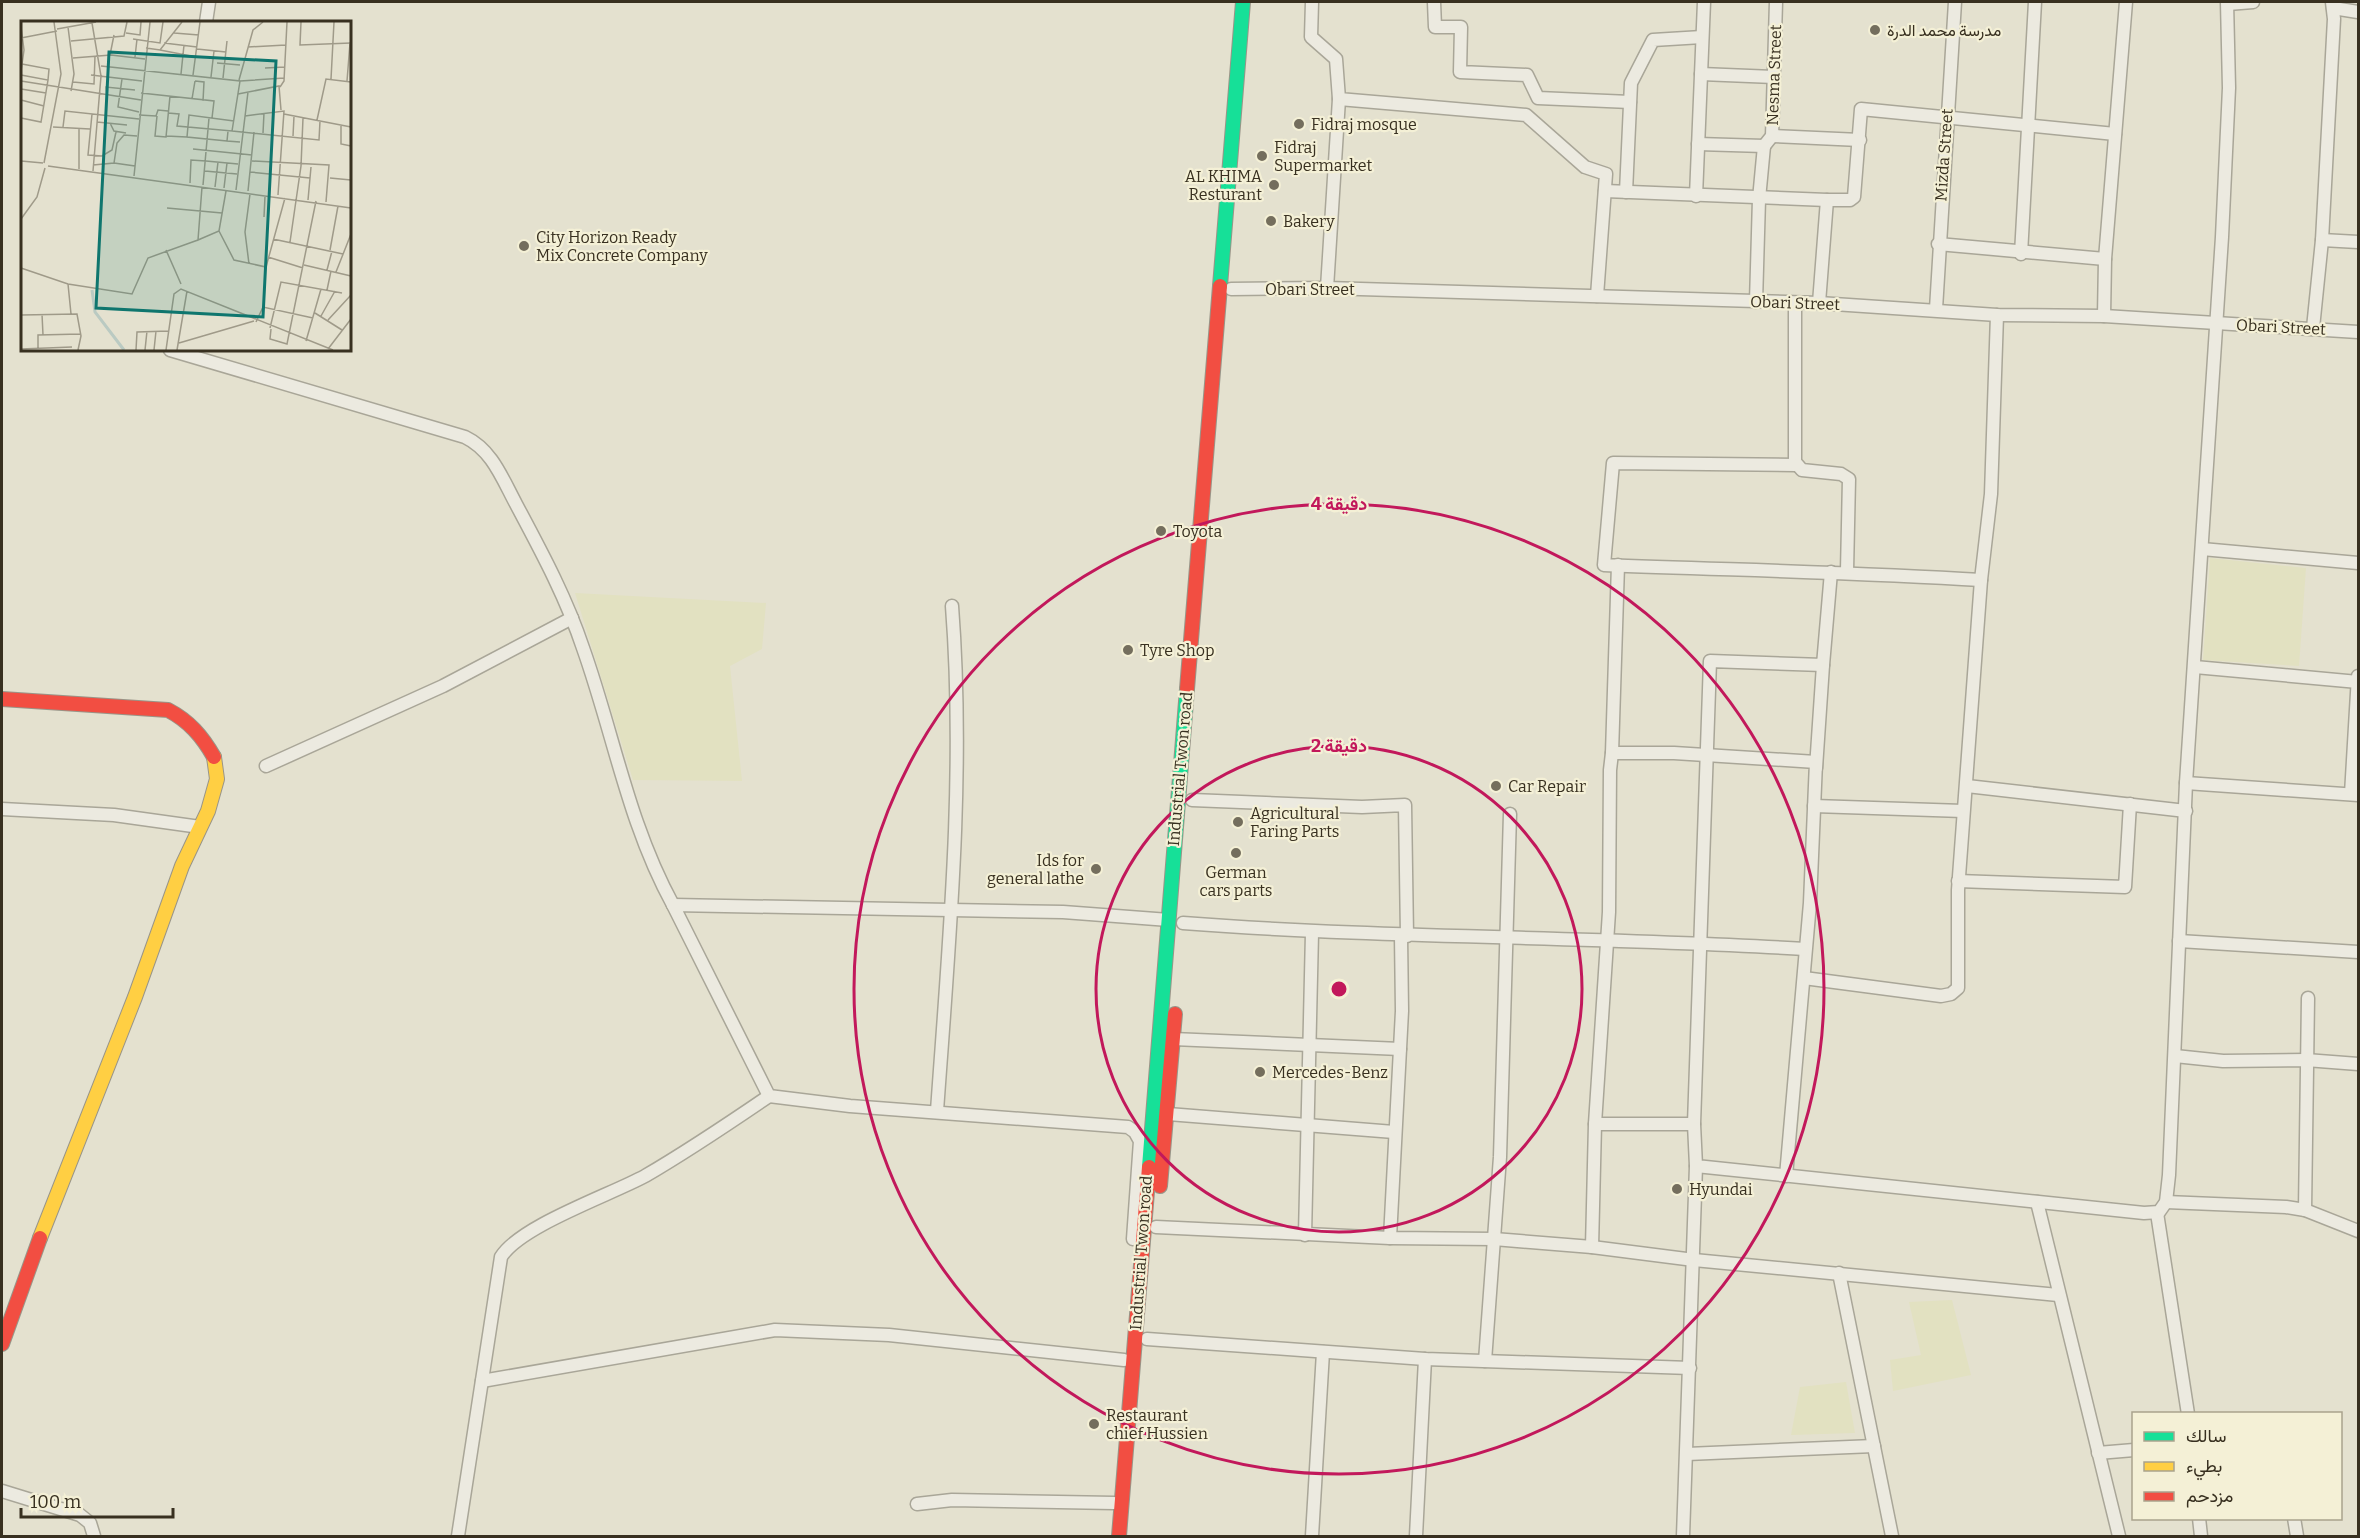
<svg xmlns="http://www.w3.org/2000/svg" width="2360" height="1538" font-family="Bitter,Vazirmatn,serif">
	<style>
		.farmland { fill: #e2e1c1 }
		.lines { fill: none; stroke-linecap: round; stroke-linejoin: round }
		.street-casing { stroke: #a9a698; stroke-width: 15 }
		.fast-casing { stroke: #999588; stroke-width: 16 }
		.slow-casing { stroke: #999588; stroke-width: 16 }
		.jam-casing { stroke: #999588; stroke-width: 16 }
		.street { stroke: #eceae0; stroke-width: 12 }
		.fast { stroke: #16e098; stroke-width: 14 }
		.slow { stroke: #ffcf43; stroke-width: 14 }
		.jam { stroke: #f24e42; stroke-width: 14 }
		.ring { fill: none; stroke: #c2185b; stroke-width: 3 }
		.poi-dot { fill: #746e5d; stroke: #f4f0d6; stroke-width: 2 }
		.labels { text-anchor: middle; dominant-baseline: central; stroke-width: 4.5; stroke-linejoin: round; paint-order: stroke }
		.poi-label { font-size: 16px; fill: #383020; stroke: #f4f0d6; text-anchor: start }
		.street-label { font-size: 16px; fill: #383020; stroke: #f4f0d6 }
		.inset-river { fill: none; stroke: #bacac2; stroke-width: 3 }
		.inset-road { fill: none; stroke: #9f9a89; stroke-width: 1.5 }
		.view { fill: #0f766e; fill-opacity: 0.15; stroke: #0f766e; stroke-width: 3 }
		.inset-edge { fill: none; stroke: #383020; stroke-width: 3 }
		.centre { fill: #c2185b; stroke: #f4f0d6; stroke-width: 3 }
		.ring-label { font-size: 18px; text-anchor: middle; font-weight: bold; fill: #c2185b; stroke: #f4f0d6; stroke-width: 4.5; stroke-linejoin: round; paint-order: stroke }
	</style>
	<rect width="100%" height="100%" fill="#e4e1cf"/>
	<g class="farmland">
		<polygon points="2210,558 2306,568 2299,666 2203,660"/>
		<polygon points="575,593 766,603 762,649 730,666 742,781 633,780"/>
		<polygon points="1952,1300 1971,1375 1893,1391 1890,1360 1921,1355 1909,1302"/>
		<polygon points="1846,1382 1855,1433 1791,1435 1800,1387"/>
	</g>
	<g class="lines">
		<g class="street-casing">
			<g id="street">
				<polyline points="1312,2 1311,37 1336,59 1339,99 1526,115 1585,167 1606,174 1597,296"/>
				<polyline points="1434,2 1435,27 1461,27 1460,72 1527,75 1538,98 1630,102"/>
				<polyline points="2228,4 2253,2"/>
				<polyline points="2333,8 2358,12"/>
				<polyline points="206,22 209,2"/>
				<polyline points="1701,74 1774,77"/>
				<polyline points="1772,136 1860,140"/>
				<polyline points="1698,144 1764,146"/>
				<polyline points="1764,146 1772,136 1776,2"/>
				<polyline points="1605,191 1827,200"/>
				<polyline points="1626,192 1631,83 1653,40 1702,37"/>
				<polyline points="1696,196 1704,2"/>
				<polyline points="2322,240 2358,242"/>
				<polyline points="1938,244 2105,259"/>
				<polyline points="2021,254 2035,2"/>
				<polyline points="1327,288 1339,99"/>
				<polyline points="1231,289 1327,288 1819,303 1997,315 2104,316 2358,332"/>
				<polyline points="1756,302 1759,199 1764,146"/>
				<polyline points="1795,303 1795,462 1802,470 1841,474 1849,479 1847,571"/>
				<polyline points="1819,303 1827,200 1850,200 1854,197 1861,109 2115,134"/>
				<polyline points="1936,309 1955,2"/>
				<polyline points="2104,316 2105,259 2126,2"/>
				<polyline points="2313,328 2322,240 2334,19 2332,2"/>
				<path d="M170,350l295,87c27,13 37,41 51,67 25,47 50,93 67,144 31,87 45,175 90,257"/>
				<path d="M1795,465l-182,-2 -9,102c125,5 251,7 377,15"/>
				<polyline points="2202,549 2358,563"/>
				<polyline points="1831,572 1823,665 1710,661 1694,1124 1696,1166 2144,1213 2159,1212 2166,1202 2169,1175 2186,783 2222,237 2229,88 2227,2"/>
				<polyline points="2195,667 2358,682"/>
				<polyline points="1612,753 1618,565"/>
				<polyline points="266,766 443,686 572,618"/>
				<polyline points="1816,768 1823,665"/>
				<polyline points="2186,783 2358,795"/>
				<polyline points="1967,786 2186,811"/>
				<polyline points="2351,794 2358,676"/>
				<polyline points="1192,800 1362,807 1405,805 1407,936"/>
				<polyline points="1814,806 1963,811"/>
				<polyline points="2,809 114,815 200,827"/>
				<polyline points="1958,881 2125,887 2130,804"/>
				<path d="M1183,923c207,16 414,13 622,26"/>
				<polyline points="2179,941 2358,952"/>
				<polyline points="1804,978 1941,996 1951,994 1958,988 1958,890 1981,580 1991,494 1997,315"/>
				<polyline points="1173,1039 1400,1049"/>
				<polyline points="2175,1056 2223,1061 2306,1060 2358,1064"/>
				<path d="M937,1111c12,-168 28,-337 15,-505"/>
				<polyline points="1168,1114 1394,1132"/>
				<polyline points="1595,1124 1609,912 1610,770 1612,753 1674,753 1816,762 1810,903 1786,1176"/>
				<polyline points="2037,1202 2119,1536"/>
				<polyline points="2166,1202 2286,1207 2305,1210 2358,1231"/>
				<polyline points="2305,1210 2308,998"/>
				<polyline points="2157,1213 2188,1414"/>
				<polyline points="1156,1227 1390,1238 1494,1239 1592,1247 1694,1260 2058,1295"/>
				<polyline points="1305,1235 1312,933"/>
				<polyline points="1390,1238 1402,1011 1401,936"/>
				<polyline points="1133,1239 1140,1141 1135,1132 1128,1127 850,1106 769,1096 673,905 1063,912 1169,920"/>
				<polyline points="1592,1247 1595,1124 1694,1124"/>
				<polyline points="1839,1273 1892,1536"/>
				<polyline points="1147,1339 1425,1359 1690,1368"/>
				<polyline points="1485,1361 1500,1157 1510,814"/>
				<polyline points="482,1381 775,1330 889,1335 1124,1360"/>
				<polyline points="2098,1453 2134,1450"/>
				<polyline points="1687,1454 1874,1446"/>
				<polyline points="2,1491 80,1515 90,1523 94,1536"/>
				<polyline points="917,1504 952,1500 1114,1503"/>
				<polyline points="2199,1518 2201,1536"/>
				<polyline points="2294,1518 2297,1536"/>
				<path d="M458,1536l43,-279c19,-31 109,-62 144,-81 43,-25 83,-52 124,-80"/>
				<polyline points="1312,1536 1323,1352"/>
				<polyline points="1416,1536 1425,1359"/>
				<polyline points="1683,1536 1696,1166"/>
			</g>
		</g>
		<g class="fast-casing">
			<g id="fast">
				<polyline points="1220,286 1243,2"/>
				<polyline points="1149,1167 1187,689"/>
			</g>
		</g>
		<g class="slow-casing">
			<polyline id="slow" points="40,1238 135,997 182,866 208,811 217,779 214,757"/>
		</g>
		<g class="jam-casing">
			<g id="jam">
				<polyline points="1187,689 1220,286"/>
				<path d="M2,699l166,11c21,11 34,26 46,47"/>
				<polyline points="1160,1186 1175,1014"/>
				<polyline points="2,1344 40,1238"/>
				<polyline points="1119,1536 1149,1167"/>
			</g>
		</g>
		<use href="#street" class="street"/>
		<use href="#fast" class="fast"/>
		<use href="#slow" class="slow"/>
		<use href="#jam" class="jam"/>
	</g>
	<g class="ring">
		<circle cx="1339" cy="989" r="243"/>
		<circle cx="1339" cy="989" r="485"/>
	</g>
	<g class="poi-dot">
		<circle cx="1875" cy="30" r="6"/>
		<circle cx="1299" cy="124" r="6"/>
		<circle cx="1262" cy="156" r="6"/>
		<circle cx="1274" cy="185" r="6"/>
		<circle cx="1271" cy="221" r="6"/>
		<circle cx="524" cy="246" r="6"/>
		<circle cx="1161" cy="531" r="6"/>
		<circle cx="1128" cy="650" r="6"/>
		<circle cx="1496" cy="786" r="6"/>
		<circle cx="1238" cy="822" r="6"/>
		<circle cx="1236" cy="853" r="6"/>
		<circle cx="1096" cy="869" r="6"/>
		<circle cx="1260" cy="1072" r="6"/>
		<circle cx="1677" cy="1189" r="6"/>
		<circle cx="1094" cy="1424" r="6"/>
	</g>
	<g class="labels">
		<g class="poi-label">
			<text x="1887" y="30">مدرسة محمد الدرة</text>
			<text x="1311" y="124">Fidraj mosque</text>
			<text x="1274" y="147">Fidraj<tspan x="1274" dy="18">Supermarket</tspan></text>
			<text x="1262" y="176" text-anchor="end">AL KHIMA<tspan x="1262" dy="18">Resturant</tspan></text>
			<text x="1283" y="221">Bakery</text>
			<text x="536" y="237">City Horizon Ready<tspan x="536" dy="18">Mix Concrete Company</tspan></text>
			<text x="1173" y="531">Toyota</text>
			<text x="1140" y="650">Tyre Shop</text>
			<text x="1508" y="786">Car Repair</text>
			<text x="1250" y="813">Agricultural<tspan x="1250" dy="18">Faring Parts</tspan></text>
			<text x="1084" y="860" text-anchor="end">Ids for<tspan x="1084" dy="18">general lathe</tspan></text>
			<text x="1236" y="872" text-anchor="middle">German<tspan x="1236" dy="18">cars parts</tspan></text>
			<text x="1272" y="1072">Mercedes-Benz</text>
			<text x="1689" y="1189">Hyundai</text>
			<text x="1106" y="1415">Restaurant<tspan x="1106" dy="18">chief Hussien</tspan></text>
		</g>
		<g class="street-label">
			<text transform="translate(1774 75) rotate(-88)">Nesma Street</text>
			<text transform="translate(1944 155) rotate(-86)">Mizda Street</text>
			<text x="1310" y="289">Obari Street</text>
			<text transform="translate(1795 303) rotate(2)">Obari Street</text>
			<text transform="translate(2281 327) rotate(3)">Obari Street</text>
			<text transform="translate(1180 769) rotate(-85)">Industrial Twon road</text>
			<text transform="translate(1141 1253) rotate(-86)">Industrial Twon road</text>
		</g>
	</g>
	<g transform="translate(21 21)">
		<rect width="330" height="330" fill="#e4e1cf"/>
		<path class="inset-river" d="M71,269l3,22 29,38"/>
		<path class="inset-road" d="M280,1l-1,23 51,-2M71,2l9,53 -8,95M0,6l3,23 -3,21M47,6l6,47 -3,17M36,8l39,-7M105,12l14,2 1,-13M153,12l25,2M0,17l36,-7M112,18l27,4 3,-21M50,20l53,-5 3,-14M143,22l33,4M227,26l38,-2M125,27l14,2 22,-28M176,28l29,3M139,29l36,7M89,34l4,-20M114,36l2,-18M52,37l38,-3 34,4M196,42l23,2M1,43l27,5 -1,11M80,45l139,15 -8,50 -55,-5 2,-12 -11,-1M244,47l20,-1M160,53l3,-29M0,54l27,5 -7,42 -20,-4M70,54l51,6M172,54l7,-53M190,56l3,-26M202,57l4,-37M101,58l-4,28 21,5M310,58l3,-57M218,59l14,-50 10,-8M0,60l120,19M174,60l9,1 -1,19M219,60l44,-3M326,60l3,-38M52,61l21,2 1,-28M259,66l4,-6 3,-59M0,68l25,4M120,72l73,8 -2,17M217,73l41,-8 2,24M86,75l-1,-9 29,3M171,78l3,-18M0,79l23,6M71,93l-4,41 14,1 10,-6 4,-18M263,93l67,13M118,94l17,1 2,-6 10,1M136,95l-2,20 11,1 4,-41M224,95l39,-5 -6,84M296,99l9,-41 25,3M76,101l30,3M89,102l4,8 12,2M320,104v19l10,2M32,106l37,2M42,106l2,-16 74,8M207,110l-1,10 13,1M211,110l87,9 1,-19M242,112l1,-20M145,115l21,1M272,115l1,-20M206,120l-40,-4 2,-22 45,6M172,128l59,6M0,140l22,2M185,140l32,3M231,140l77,4 -3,37M23,142l17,-89 -7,-52M93,142l21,3M72,144l21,-2 3,-20 7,-8 13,1M27,145l303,42M58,148v-41M184,150l32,3M229,151l60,6M113,155l16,-154M309,157l21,2M169,162l1,-23 15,1M182,164l6,-67M181,166l-4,53 21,-9 7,-40M194,166l3,-25M203,167l3,-25M215,169l12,-98M227,170l6,-59M287,179l3,-33M146,187l55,5M243,196l1,-21M0,198l16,-22 8,-29M198,210l15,29 32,7 19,-69M252,218l70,15M269,221l11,-76 2,-48M145,229l15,34M309,229l8,-44M247,236l35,11M228,243l-4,-32 5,-38M283,244l47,11M0,247l47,16 64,10 16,-36 50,-18M306,249l5,-19M315,251l15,-38M47,263l3,30M306,269l4,-19M294,292l27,17M21,293l1,21M0,294l56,-1 4,22 -3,14M300,295l14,-25M307,299l23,-25M235,301l7,-15 50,11M249,307l11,-46 61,11M250,308l-1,10 17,5 29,-143M285,320l15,-52M158,322l75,-22M17,327v-13l43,-1M0,328l51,-2M307,328l23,-30M115,329l1,-18 32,-1M124,329l2,-19M133,329l2,-19M145,329l8,-56 7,-5 152,61M156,329l10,-59"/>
		<path class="view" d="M88,31l167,9 -13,256 -167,-9z"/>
		<rect width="330" height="330" class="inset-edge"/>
	</g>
	<circle cx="1339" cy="989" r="9" class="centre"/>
	<g class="ring-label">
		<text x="1339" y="510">4 دقيقة</text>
		<text x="1339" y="752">2 دقيقة</text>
	</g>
	<rect width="2360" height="1538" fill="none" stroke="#383020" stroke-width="6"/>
	<rect x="2132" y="1412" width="210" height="108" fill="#f4f0d6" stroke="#a9a38d" stroke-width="1.5"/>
	<rect x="2144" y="1432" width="30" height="9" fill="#16e098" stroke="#a9a38d" stroke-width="1.5"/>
	<text x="2186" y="1442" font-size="18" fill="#383020">سالك</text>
	<rect x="2144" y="1462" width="30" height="9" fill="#ffcf43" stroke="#a9a38d" stroke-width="1.5"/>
	<text x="2186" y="1472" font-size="18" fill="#383020">بطيء</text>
	<rect x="2144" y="1492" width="30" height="9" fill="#f24e42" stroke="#a9a38d" stroke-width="1.5"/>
	<text x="2186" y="1502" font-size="18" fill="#383020">مزدحم</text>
	<path d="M21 1508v9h152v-9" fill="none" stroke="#383020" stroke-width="3"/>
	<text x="30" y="1508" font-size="18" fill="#383020" stroke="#f4f0d6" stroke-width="4.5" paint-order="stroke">100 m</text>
</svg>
